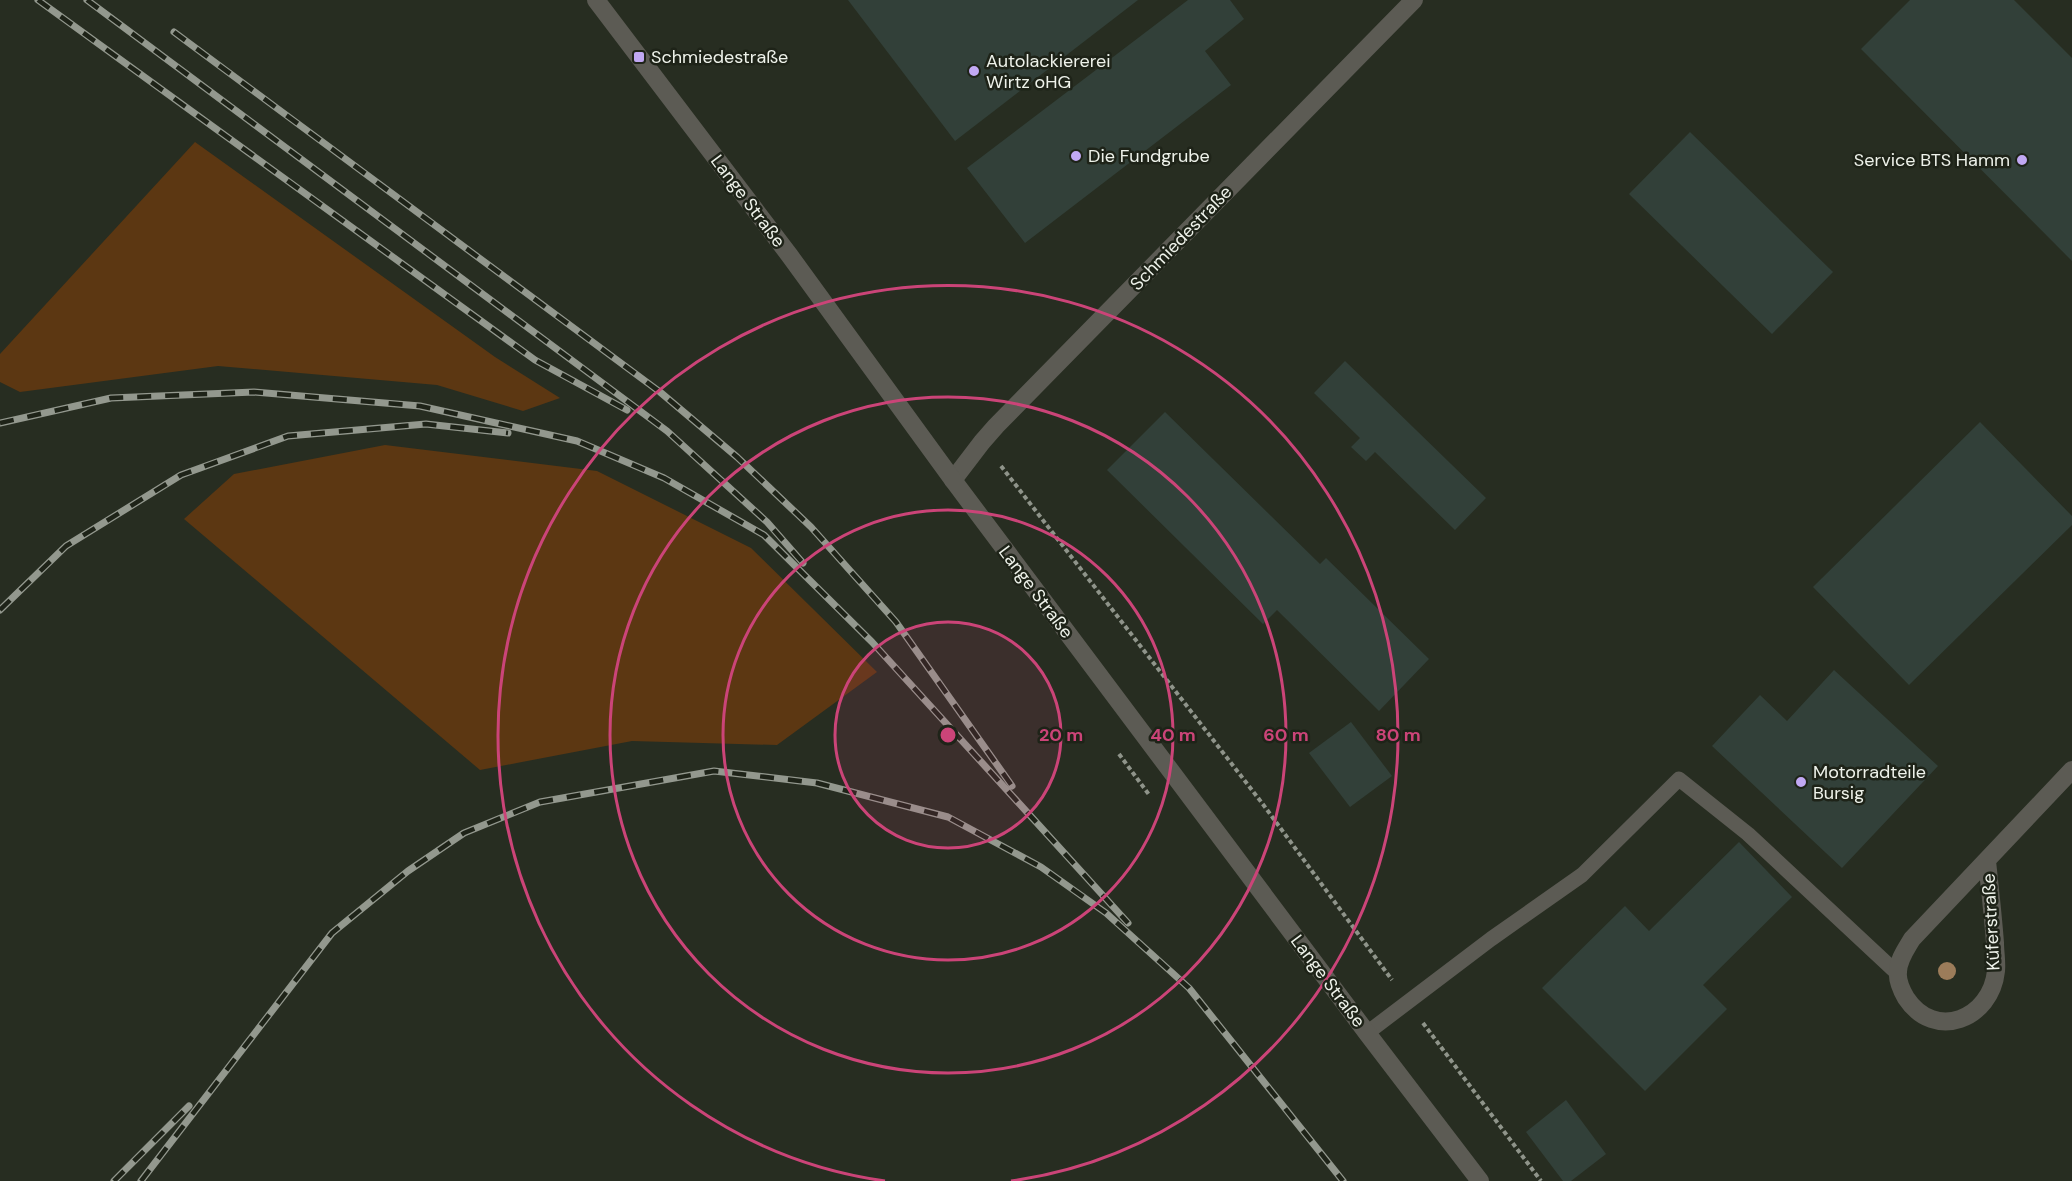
<svg xmlns="http://www.w3.org/2000/svg" width="2072" height="1181" font-family="'DM Sans',sans-serif">
	<style>
		.green { fill: #5c3712 }
		.building { fill: #324039 }
		.lines { fill: none; stroke-linecap: round; stroke-linejoin: round }
		.path { stroke: #8f948a; stroke-width: 4; stroke-dasharray: 4.5 3; stroke-linecap: butt }
		.service { stroke: #5c5b54; stroke-width: 15 }
		.minor { stroke: #5c5b54; stroke-width: 18 }
		.tertiary { stroke: #5c5b54; stroke-width: 18 }
		.rail-casing { stroke: #93988e; stroke-width: 7 }
		.rail { stroke: #1e2318; stroke-width: 4.5; stroke-dasharray: 14; stroke-linecap: butt }
		.tree { fill: #9c7c5a }
		.ring { fill: none; stroke: #cb4478; stroke-width: 3 }
		.poi-dot { fill: #c1a8f3; stroke: #1e2318; stroke-width: 2 }
		.labels { text-anchor: middle; dominant-baseline: central; stroke-width: 5; stroke-linejoin: round; paint-order: stroke }
		.poi-label { font-size: 18px; fill: #eef2ea; stroke: #1e2318; text-anchor: start }
		.street-label { font-size: 18px; fill: #eef2ea; stroke: #1e2318 }
		.centre { fill: #cb4478; stroke: #1e2318; stroke-width: 3 }
		.ring-label { font-size: 18px; text-anchor: middle; font-weight: bold; fill: #cb4478; stroke: #1e2318; stroke-width: 5; stroke-linejoin: round; paint-order: stroke }
	</style>
	<rect width="100%" height="100%" fill="#272d21"/>
	<g class="green">
		<polygon points="195,142 495,357 560,398 523,411 437,385 218,366 20,392 0,382 0,354"/>
		<polygon points="385,445 597,471 751,548 877,672 777,745 632,741 480,770 184,519 234,474"/>
	</g>
	<g class="building">
		<polygon points="848,0 1138,0 955,141"/>
		<polygon points="1188,0 1230,0 1244,19 1205,51 1231,85 1025,243 967,168"/>
		<polygon points="1910,0 2014,0 2072,58 2072,261 1861,49"/>
		<polygon points="1690,132 1833,272 1772,334 1629,194"/>
		<polygon points="1345,361 1486,498 1455,530 1375,452 1366,461 1351,447 1360,438 1314,393"/>
		<polygon points="1165,412 1320,564 1326,558 1429,659 1379,711 1277,610 1263,624 1107,470"/>
		<polygon points="1980,422 2072,516 2072,525 1909,685 1813,587"/>
		<polygon points="1834,670 1938,766 1842,868 1712,746 1760,695 1787,721"/>
		<polygon points="1351,722 1392,776 1350,807 1309,753"/>
		<polygon points="1739,842 1792,897 1703,985 1727,1009 1645,1091 1542,988 1625,906 1649,931"/>
		<polygon points="1566,1100 1606,1154 1571,1181 1563,1181 1526,1132"/>
	</g>
	<g class="lines">
		<g class="path">
			<polyline points="1001,466 1262,803 1392,980"/>
			<polyline points="1119,754 1150,796"/>
			<polyline points="1423,1023 1541,1181"/>
		</g>
		<polyline class="service" points="1367,1033 1491,939 1582,875 1679,779 1748,834 1897,973"/>
		<g class="minor">
			<polyline points="953,480 982,442 996,426 1414,0"/>
			<path d="M1987,861c3,28 6,55 8,82 0,9 2,19 1,28 -5,48 -61,71 -90,27 -4,-7 -9,-17 -8,-26 0,-12 8,-23 14,-33l160,-169"/>
		</g>
		<polyline class="tertiary" points="596,0 790,256 953,480 1367,1033 1480,1181"/>
		<g class="rail-casing">
			<g id="rail">
				<polyline points="38,0 535,360 627,410"/>
				<polyline points="87,0 667,431 767,522 803,563"/>
				<polyline points="174,32 660,392 737,457 811,527 896,622 1012,786"/>
				<polyline points="0,423 111,398 254,392 420,406 577,441 664,478 764,535 872,642 1128,923"/>
				<polyline points="0,610 66,546 181,475 288,436 426,424 508,433"/>
				<polyline points="114,1181 189,1106"/>
				<polyline points="141,1181 332,933 408,871 464,833 540,802 714,771 817,783 948,817 1041,867 1106,913 1189,988 1343,1181"/>
			</g>
		</g>
		<use href="#rail" class="rail"/>
	</g>
	<circle class="tree" cx="1947" cy="971" r="9"/>
	<circle cx="948" cy="735" r="113" fill="#cb4478" fill-opacity=".12"/>
	<g class="ring">
		<circle cx="948" cy="735" r="113"/>
		<circle cx="948" cy="735" r="225"/>
		<circle cx="948" cy="735" r="338"/>
		<path d="M885 1181A450 450 0 1 1 1011 1181"/>
	</g>
	<g class="poi-dot">
		<rect x="633" y="51" width="12" height="12" rx="3"/>
		<circle cx="974" cy="71" r="6"/>
		<circle cx="1076" cy="156" r="6"/>
		<circle cx="2022" cy="160" r="6"/>
		<circle cx="1801" cy="782" r="6"/>
	</g>
	<g class="labels">
		<g class="poi-label">
			<text x="651" y="57">Schmiedestraße</text>
			<text x="986" y="61">Autolackiererei<tspan x="986" dy="21">Wirtz oHG</tspan></text>
			<text x="1088" y="156">Die Fundgrube</text>
			<text x="2010" y="160" text-anchor="end">Service BTS Hamm</text>
			<text x="1813" y="772">Motorradteile<tspan x="1813" dy="21">Bursig</tspan></text>
		</g>
		<g class="street-label">
			<text transform="translate(748 201) rotate(53)">Lange Straße</text>
			<text transform="translate(1181 238) rotate(-46)">Schmiedestraße</text>
			<text transform="translate(1036 592) rotate(53)">Lange Straße</text>
			<text transform="translate(1991 922) rotate(-93)">Küferstraße</text>
			<text transform="translate(1328 981) rotate(53)">Lange Straße</text>
		</g>
	</g>
	<circle cx="948" cy="735" r="9" class="centre"/>
	<g class="ring-label">
		<text x="1061" y="741">20 m</text>
		<text x="1173" y="741">40 m</text>
		<text x="1286" y="741">60 m</text>
		<text x="1398" y="741">80 m</text>
	</g>
</svg>
